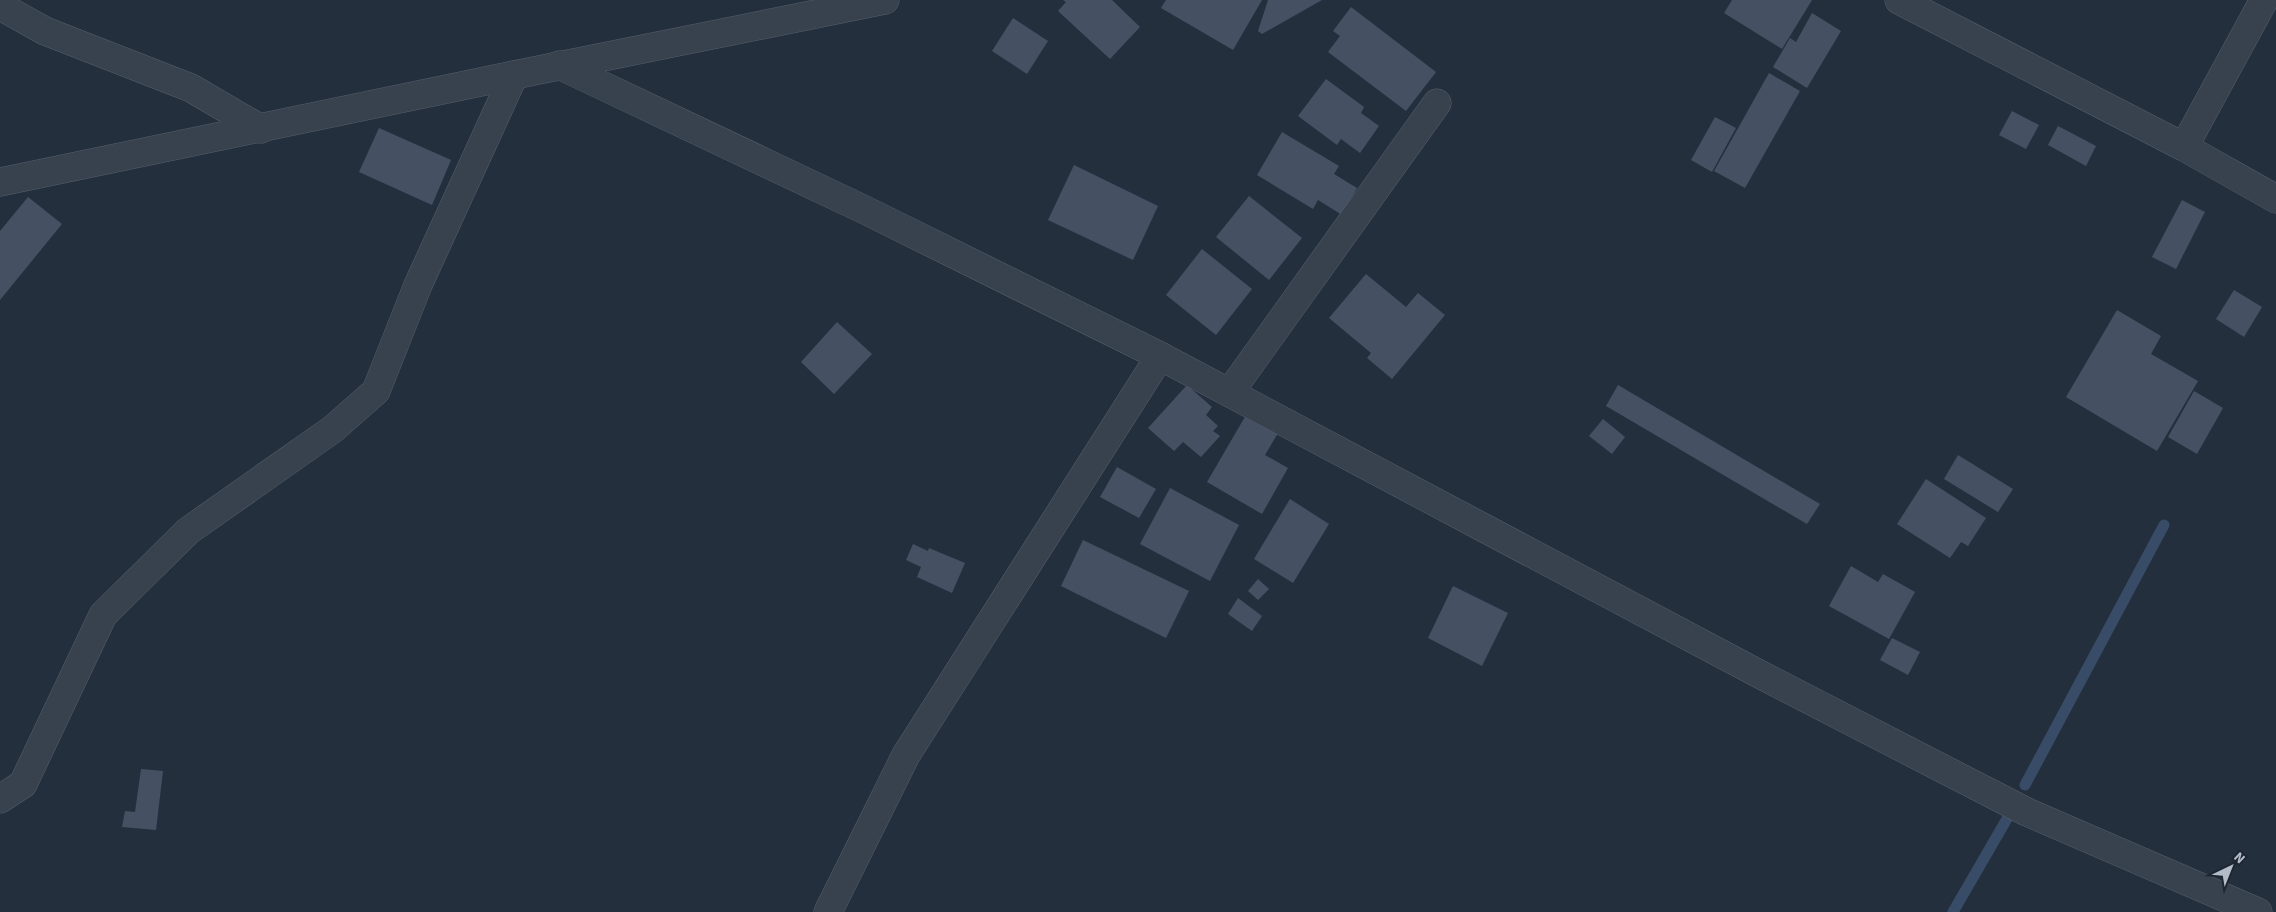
<svg xmlns="http://www.w3.org/2000/svg" width="2276" height="912" font-family="'Source Sans 3',sans-serif">
	<style>
		.lines { fill: none; stroke-linecap: round; stroke-linejoin: round }
		.stream { stroke: #394c67; stroke-width: 11 }
		.building { fill: #455162 }
		.street-casing { stroke: #565f6c; stroke-width: 29 }
		.street { stroke: #38414e; stroke-width: 28 }
	</style>
	<rect width="100%" height="100%" fill="#242f3e"/>
	<g class="lines">
		<g class="stream">
			<polyline points="2025,785 2164,525"/>
			<polyline points="1953,912 2008,817"/>
		</g>
	</g>
	<g class="building">
		<polygon points="1063,0 1112,0 1140,27 1110,59 1058,11 1066,2"/>
		<polygon points="1166,0 1262,0 1233,50 1161,8"/>
		<polygon points="1268,0 1322,0 1262,34 1258,31"/>
		<polygon points="1732,0 1812,0 1782,49 1724,13"/>
		<polygon points="1351,7 1436,72 1406,111 1328,52 1340,36 1333,31"/>
		<polygon points="1812,13 1841,31 1807,88 1773,67 1790,38 1796,42"/>
		<polygon points="1013,18 1048,41 1027,74 992,51"/>
		<polygon points="1769,73 1800,91 1745,188 1714,171"/>
		<polygon points="1326,79 1364,107 1361,113 1379,126 1360,153 1341,139 1337,145 1298,116"/>
		<polygon points="2012,111 2039,125 2026,149 1999,135"/>
		<polygon points="1715,117 1736,128 1712,172 1691,160"/>
		<polygon points="2058,126 2096,146 2086,166 2048,145"/>
		<polygon points="379,128 451,160 432,205 359,172"/>
		<polygon points="1282,132 1339,166 1334,174 1357,188 1342,215 1318,200 1313,209 1257,175"/>
		<polygon points="1074,165 1158,206 1133,260 1048,220"/>
		<polygon points="1249,196 1302,238 1269,280 1216,237"/>
		<polygon points="28,197 62,224 0,300 0,231"/>
		<polygon points="2182,200 2205,212 2176,269 2152,257"/>
		<polygon points="1202,249 1252,289 1216,335 1166,295"/>
		<polygon points="1366,274 1406,307 1418,293 1445,315 1392,379 1367,358 1371,353 1329,318"/>
		<polygon points="2234,290 2262,307 2244,337 2216,319"/>
		<polygon points="2117,310 2161,336 2151,354 2198,381 2157,451 2066,397"/>
		<polygon points="837,322 872,354 834,394 801,362"/>
		<polygon points="1187,385 1212,407 1206,415 1218,426 1213,431 1220,436 1201,457 1183,442 1174,451 1148,428"/>
		<polygon points="1618,385 1820,504 1807,524 1606,406"/>
		<polygon points="2194,391 2223,408 2197,454 2168,437"/>
		<polygon points="1246,415 1278,433 1265,455 1288,468 1262,514 1207,482"/>
		<polygon points="1603,419 1625,437 1612,454 1589,436"/>
		<polygon points="1958,455 2013,489 1998,512 1944,479"/>
		<polygon points="1117,467 1156,489 1139,518 1100,497"/>
		<polygon points="1926,479 1986,518 1968,546 1961,542 1950,558 1897,524"/>
		<polygon points="1170,488 1239,525 1210,581 1140,544"/>
		<polygon points="1290,499 1329,524 1293,583 1254,559"/>
		<polygon points="1083,540 1189,591 1166,638 1061,586"/>
		<polygon points="913,544 928,551 929,548 965,563 952,593 917,577 921,567 906,560"/>
		<polygon points="1851,566 1878,582 1883,574 1915,592 1889,639 1829,606"/>
		<polygon points="1258,579 1269,589 1258,600 1248,591"/>
		<polygon points="1453,586 1508,613 1482,666 1428,638"/>
		<polygon points="1238,598 1262,616 1252,631 1228,614"/>
		<polygon points="1892,638 1920,652 1908,675 1880,660"/>
		<polygon points="141,769 163,771 156,830 122,827 125,811 135,812"/>
	</g>
	<g class="lines">
		<g class="street-casing">
			<g id="street">
				<polyline points="1899,0 2184,147 2276,199"/>
				<polyline points="0,6 45,31 191,88 261,129"/>
				<polyline points="559,65 865,210 1160,356 1763,676 2027,812 2258,912"/>
				<polyline points="2184,147 2264,0"/>
				<polyline points="0,182 514,75 885,0"/>
				<polyline points="1230,392 1437,103"/>
				<polyline points="0,799 23,784 103,615 188,531 333,429 376,391 418,285 514,75"/>
				<polyline points="828,912 906,755 1160,356"/>
			</g>
		</g>
		<use href="#street" class="street"/>
	</g>
	<g transform="translate(2231 867) rotate(43)" stroke="#1d2633" stroke-width="4" paint-order="stroke">
	<path d="M0-4L9 19L0 12L-9 19Z" fill="#b4bcc9"/>
	<text y="-8" font-size="14" font-weight="bold" text-anchor="middle" fill="#b4bcc9">N</text>
	</g>
</svg>
